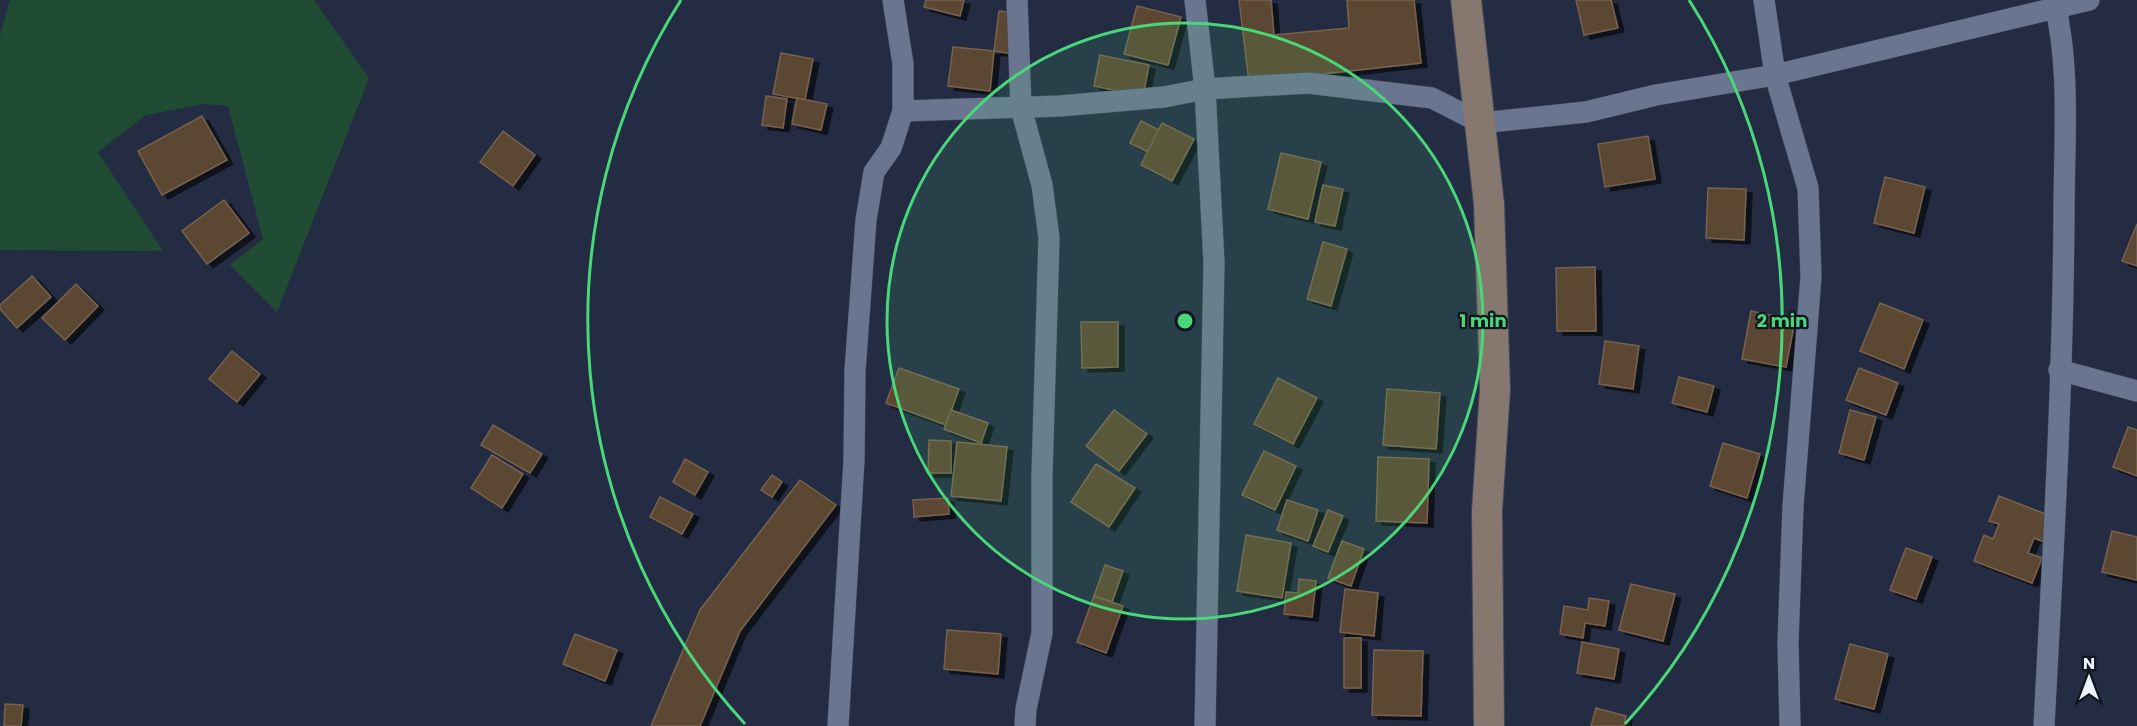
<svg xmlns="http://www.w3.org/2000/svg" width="2137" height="726" font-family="Poppins,sans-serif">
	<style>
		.green { fill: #204c34 }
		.building { fill: #5b4632; stroke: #78624d; stroke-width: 1.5; filter: url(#shadow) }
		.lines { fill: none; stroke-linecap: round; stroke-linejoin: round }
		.street-casing { stroke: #43495c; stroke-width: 22 }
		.secondary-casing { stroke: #43495c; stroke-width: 32 }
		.street { stroke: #6a7590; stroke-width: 21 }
		.secondary { stroke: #86776f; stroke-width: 30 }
		.ring { fill: none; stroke: #48d779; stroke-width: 3 }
		.centre { fill: #48d779; stroke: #11151f; stroke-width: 3 }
		.ring-label { font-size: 18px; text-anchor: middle; font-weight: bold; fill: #48d779; stroke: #11151f; stroke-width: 4.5; stroke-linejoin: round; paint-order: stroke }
	</style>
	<defs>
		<filter id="shadow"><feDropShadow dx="6" dy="4" stdDeviation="0" flood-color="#0009"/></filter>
	</defs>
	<rect width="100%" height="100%" fill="#242c43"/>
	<polygon class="green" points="10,0 314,0 369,78 277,312 230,265 263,239 228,106 204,104 146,115 98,152 163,251 0,250 0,35"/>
	<g class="building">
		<polygon points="926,0 964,0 960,16 924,7"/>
		<polygon points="1239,0 1271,0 1274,35 1349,28 1347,0 1414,0 1421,63 1249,82"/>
		<polygon points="1576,0 1611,0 1618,28 1584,35"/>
		<polygon points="1137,6 1181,17 1168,65 1124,54"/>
		<polygon points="999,11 1019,13 1014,54 994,51"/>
		<polygon points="953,47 994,51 990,91 948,86"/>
		<polygon points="781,53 813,59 805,100 773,94"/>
		<polygon points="1100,55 1149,65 1143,96 1094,86"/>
		<polygon points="766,96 787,99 783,128 762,125"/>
		<polygon points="797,98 827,104 821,130 792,124"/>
		<polygon points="202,116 227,160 162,195 138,151"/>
		<polygon points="1141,121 1159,130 1148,152 1130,143"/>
		<polygon points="1162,123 1194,139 1172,181 1141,165"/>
		<polygon points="503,131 535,155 513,186 480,162"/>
		<polygon points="1648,136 1655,179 1605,187 1598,144"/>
		<polygon points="1281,153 1321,162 1308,219 1268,209"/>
		<polygon points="1885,177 1925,187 1914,233 1874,223"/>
		<polygon points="1323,185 1343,189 1335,226 1315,222"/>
		<polygon points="1708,188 1746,189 1744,240 1706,238"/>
		<polygon points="224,200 249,233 207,264 182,231"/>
		<polygon points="2137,224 2137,266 2122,261"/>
		<polygon points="1323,242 1347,249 1331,306 1307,299"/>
		<polygon points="1595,267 1596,331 1557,331 1556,268"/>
		<polygon points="32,276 51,297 17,328 0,309 0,305"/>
		<polygon points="76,284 98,306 65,340 42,318"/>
		<polygon points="1880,303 1923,320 1904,369 1860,351"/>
		<polygon points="1751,311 1795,320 1786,367 1742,359"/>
		<polygon points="1081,322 1118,322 1118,367 1082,368"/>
		<polygon points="1605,341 1639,346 1633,389 1599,384"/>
		<polygon points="232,351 260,374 237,402 209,379"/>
		<polygon points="899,368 959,389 946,425 886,403"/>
		<polygon points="1859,368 1898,383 1886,415 1846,400"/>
		<polygon points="1679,377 1714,386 1707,412 1672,403"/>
		<polygon points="1278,378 1317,398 1293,444 1254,424"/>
		<polygon points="1387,389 1440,393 1436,449 1383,445"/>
		<polygon points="951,410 988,423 981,443 944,429"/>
		<polygon points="1114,410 1147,434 1119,471 1086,446"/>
		<polygon points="1850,410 1876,417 1864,460 1839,453"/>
		<polygon points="493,425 542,454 530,473 481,445"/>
		<polygon points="2128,427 2137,430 2137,476 2113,467"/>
		<polygon points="929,440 951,441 951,473 928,473"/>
		<polygon points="957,442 1007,447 1001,501 951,496"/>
		<polygon points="1723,443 1760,454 1747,498 1710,486"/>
		<polygon points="1264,451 1296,466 1275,510 1242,495"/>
		<polygon points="492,455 523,474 502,508 471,488"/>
		<polygon points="1378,457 1429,459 1427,523 1376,521"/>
		<polygon points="685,459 708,472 695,495 673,482"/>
		<polygon points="1096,464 1135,488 1109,527 1071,502"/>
		<polygon points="772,475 782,482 772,497 761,490"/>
		<polygon points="800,480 836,505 740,631 700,726 651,726 700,610"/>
		<polygon points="1999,496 2053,517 2044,542 2034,538 2028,553 2042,558 2032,583 1974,561 1984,535 1993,539 1999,524 1989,521"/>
		<polygon points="660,497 693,514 682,534 650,517"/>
		<polygon points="948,498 949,514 914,517 913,500"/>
		<polygon points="1287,500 1318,510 1308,541 1277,530"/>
		<polygon points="1328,510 1343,516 1328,552 1313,546"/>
		<polygon points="2112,531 2137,537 2137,580 2102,572"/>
		<polygon points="1246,535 1291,543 1282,598 1237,591"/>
		<polygon points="1342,541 1364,549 1351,586 1328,578"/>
		<polygon points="1906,548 1932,557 1916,599 1890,590"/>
		<polygon points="1105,565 1123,571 1112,602 1094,596"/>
		<polygon points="1299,579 1316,581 1312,617 1284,614 1286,592 1298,593"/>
		<polygon points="1631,584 1675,594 1663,641 1619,630"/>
		<polygon points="1345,589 1378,593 1374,636 1340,632"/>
		<polygon points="1094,596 1123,606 1106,653 1077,642"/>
		<polygon points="1589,598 1609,601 1605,626 1585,623 1583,638 1560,634 1564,606 1588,610"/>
		<polygon points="947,630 1001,634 998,674 944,669"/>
		<polygon points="575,634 617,650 605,681 563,664"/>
		<rect x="1344" y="638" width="17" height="50"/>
		<polygon points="1582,642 1619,649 1614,679 1577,673"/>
		<polygon points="1850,644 1888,654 1874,709 1835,699"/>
		<polygon points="1374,650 1423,651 1421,716 1372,715"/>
		<polygon points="5,704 23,705 21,726 4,726"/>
		<polygon points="1596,708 1626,716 1624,726 1591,726"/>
	</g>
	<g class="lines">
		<g class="street-casing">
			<g id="street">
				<polyline points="893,0 903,64 903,111 1060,106 1164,97 1205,89 1308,83 1432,98 1481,123 1586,112 1656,95 1775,75 2089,0"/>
				<polyline points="1017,0 1021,108 1042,185 1049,238 1042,475 1042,633 1026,709 1025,726"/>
				<polyline points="1195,0 1205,89 1214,263 1205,726"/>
				<polyline points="1764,0 1775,75 1808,188 1811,277 1793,506 1788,643 1790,726"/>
				<polyline points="2059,370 2137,391"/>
				<polyline points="838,726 854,460 855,371 866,220 874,172 891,148 903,111"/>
				<path d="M2044,726c9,-171 19,-342 20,-513 0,-71 7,-144 -10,-213"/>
			</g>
		</g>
		<g class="secondary-casing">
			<polyline id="secondary" points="1466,0 1489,204 1495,389 1487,511 1489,726"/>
		</g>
		<use href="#street" class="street"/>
		<use href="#secondary" class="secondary"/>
	</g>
	<circle cx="1185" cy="321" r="298" fill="#48d779" fill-opacity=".12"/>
	<g class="ring">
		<circle cx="1185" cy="321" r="298"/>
		<path d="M745 724A597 597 0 0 1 681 0M1689 0A597 597 0 0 1 1625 724"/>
	</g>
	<circle cx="1185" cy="321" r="9" class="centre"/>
	<g class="ring-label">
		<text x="1483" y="327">1 min</text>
		<text x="1782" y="327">2 min</text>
	</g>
	<g transform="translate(2089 678)" stroke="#11151f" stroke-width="4.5" paint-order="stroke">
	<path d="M0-4.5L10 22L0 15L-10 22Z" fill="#edf2ff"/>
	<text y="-9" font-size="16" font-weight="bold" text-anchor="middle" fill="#edf2ff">N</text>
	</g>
</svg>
